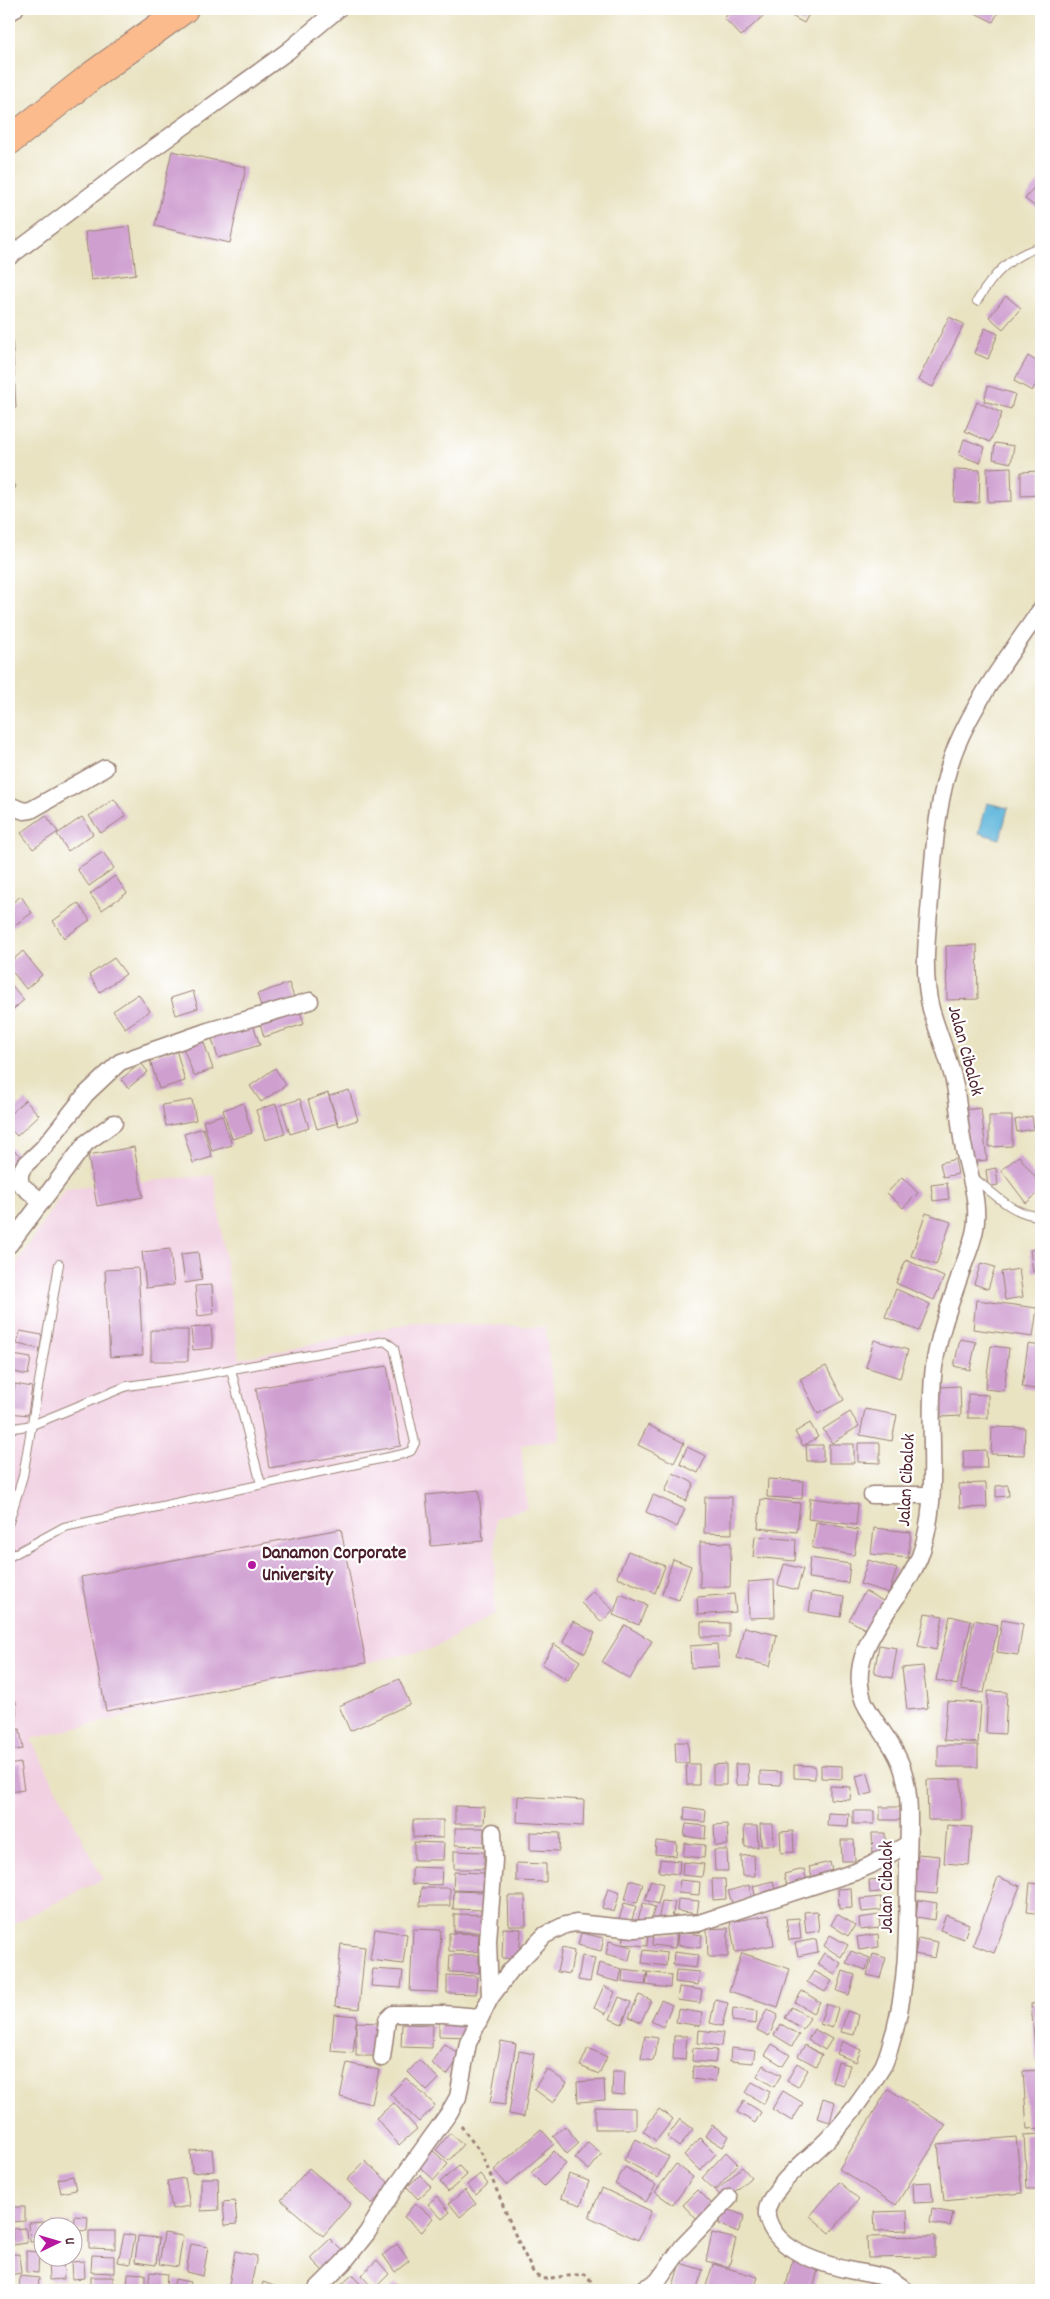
<svg xmlns="http://www.w3.org/2000/svg" width="1050" height="2299" font-family="Dekko,sans-serif">
	<style>
		.built { fill: #f1d0e2 }
		.water { fill: #5eb6db; stroke: #546a83 }
		.building { fill: #cf9fd0 }
		.lines { fill: none; stroke-linecap: round; stroke-linejoin: round }
		.lane-casing { stroke: #9a8176; stroke-width: 10 }
		.street-casing { stroke: #9a8176; stroke-width: 19 }
		.highway-casing { stroke: #9a8176; stroke-width: 30 }
		.path { stroke: #9a8176; stroke-width: 3; stroke-dasharray: 4 4; stroke-linecap: butt }
		.lane { stroke: #fff; stroke-width: 8 }
		.street { stroke: #fff; stroke-width: 16 }
		.highway { stroke: #fbbb8d; stroke-width: 28 }
		.poi-dot { fill: #b5179e; stroke: #fff; stroke-width: 2 }
		.labels { text-anchor: middle; dominant-baseline: central; stroke-width: 4.5; stroke-linejoin: round; paint-order: stroke }
		.street-label { font-size: 19px; fill: #4a1f2b; stroke: #fff }
		.poi-label { font-size: 19px; font-weight: bold; fill: #4a1f2b; stroke: #fff; text-anchor: start }
	</style>
	<rect width="100%" height="100%" fill="#fff"/>
	<filter id="ink" filterUnits="userSpaceOnUse"><feTurbulence type="fractalNoise" baseFrequency=".02" numOctaves="2"/><feDisplacementMap in="SourceGraphic" scale="10" xChannelSelector="R" yChannelSelector="G"/><feConvolveMatrix kernelMatrix="1 2 1 2 8 2 1 2 1" color-interpolation-filters="sRGB"/></filter>
	<filter id="wash" filterUnits="userSpaceOnUse"><feTurbulence type="fractalNoise" baseFrequency=".0096" numOctaves="4" result="noise"/><feDisplacementMap in="SourceGraphic" scale="20" xChannelSelector="R" yChannelSelector="G"/><feGaussianBlur stdDeviation="1.12" result="paint"/><feColorMatrix in="noise" values="0 0 0 0 0 0 0 0 0 0 0 0 0 0 0 0 0 1.4 0 .05"/><feComposite in="paint" operator="in"/></filter>
	<g filter="url(#wash)">
		<rect width="100%" height="100%" fill="#e9e3c2"/>
		<polygon class="built" points="214,1175 239,1359 414,1322 545,1327 560,1439 521,1445 527,1508 495,1518 495,1613 433,1649 256,1685 31,1739 103,1879 9,1926 9,1275 65,1189"/>
		<polygon class="water" points="987,803 1008,808 1000,839 979,833"/>
		<g id="blocks">
			<g class="building">
				<polygon points="734,9 771,9 741,36 724,18"/>
				<polygon points="779,9 812,9 804,23"/>
				<polygon points="967,9 1000,9 993,22"/>
				<polygon points="172,151 246,167 230,243 155,226"/>
				<polygon points="1041,178 1041,211 1025,199"/>
				<polygon points="130,226 136,274 91,280 85,232"/>
				<polygon points="1006,296 1021,308 1003,329 989,317"/>
				<polygon points="949,317 964,324 933,387 918,380"/>
				<polygon points="985,328 998,334 988,359 974,353"/>
				<polygon points="9,334 12,334 16,408 9,408"/>
				<polygon points="1028,356 1041,364 1041,376 1032,391 1014,381"/>
				<polygon points="988,386 1015,394 1011,409 984,401"/>
				<polygon points="977,402 1002,413 990,442 965,431"/>
				<polygon points="964,439 985,447 980,463 959,455"/>
				<polygon points="995,443 1014,446 1011,463 993,459"/>
				<polygon points="1011,467 1012,501 988,502 987,468"/>
				<polygon points="955,469 980,470 979,503 954,502"/>
				<polygon points="1041,471 1041,495 1021,496 1021,472"/>
				<polygon points="9,479 16,487 9,495"/>
				<polygon points="114,799 126,816 101,833 89,816"/>
				<polygon points="46,815 58,832 33,849 21,833"/>
				<polygon points="82,817 93,834 68,851 57,834"/>
				<polygon points="103,852 114,868 89,886 77,869"/>
				<polygon points="115,876 127,893 102,910 90,894"/>
				<polygon points="21,896 32,913 9,929 9,905"/>
				<polygon points="78,903 90,920 64,938 53,921"/>
				<polygon points="977,945 978,999 947,1000 946,946"/>
				<polygon points="23,951 42,975 26,989 9,967 9,963"/>
				<polygon points="114,958 126,974 100,992 89,975"/>
				<polygon points="9,982 24,1000 9,1013"/>
				<polygon points="289,983 295,1000 263,1012 257,994"/>
				<polygon points="193,991 198,1008 176,1015 171,998"/>
				<polygon points="138,994 150,1011 125,1028 113,1011"/>
				<polygon points="300,1011 304,1024 264,1037 260,1023"/>
				<polygon points="253,1024 260,1045 218,1058 211,1036"/>
				<polygon points="202,1037 213,1069 194,1076 182,1045"/>
				<polygon points="176,1049 185,1081 159,1089 149,1057"/>
				<polygon points="141,1063 148,1072 128,1088 121,1079"/>
				<polygon points="275,1068 286,1085 261,1102 250,1086"/>
				<polygon points="349,1090 358,1120 339,1126 329,1096"/>
				<polygon points="328,1093 337,1123 317,1129 308,1100"/>
				<polygon points="300,1099 309,1128 290,1134 281,1105"/>
				<polygon points="25,1100 39,1115 17,1136 9,1128 9,1115"/>
				<polygon points="192,1100 196,1120 166,1126 162,1105"/>
				<polygon points="243,1103 252,1133 232,1139 223,1110"/>
				<polygon points="276,1104 285,1134 265,1140 256,1110"/>
				<polygon points="981,1108 987,1160 968,1162 963,1110"/>
				<polygon points="222,1115 232,1145 212,1151 203,1121"/>
				<polygon points="989,1116 1012,1116 1012,1146 989,1147"/>
				<polygon points="1032,1116 1034,1129 1017,1132 1015,1120"/>
				<polygon points="203,1128 212,1157 193,1163 184,1134"/>
				<polygon points="9,1146 24,1159 9,1178"/>
				<polygon points="134,1147 143,1197 97,1206 88,1155"/>
				<polygon points="1019,1156 1041,1185 1041,1191 1026,1203 1001,1170"/>
				<polygon points="955,1159 958,1174 943,1177 940,1163"/>
				<polygon points="996,1168 998,1185 988,1187 986,1170"/>
				<polygon points="902,1177 918,1193 903,1208 887,1193"/>
				<polygon points="947,1183 949,1199 933,1201 931,1185"/>
				<polygon points="926,1213 951,1222 936,1265 911,1256"/>
				<polygon points="1041,1248 1041,1271 1033,1272 1030,1250"/>
				<polygon points="170,1249 174,1285 146,1288 142,1252"/>
				<polygon points="198,1252 202,1280 185,1283 181,1254"/>
				<polygon points="906,1260 944,1277 934,1300 896,1283"/>
				<polygon points="981,1263 995,1267 988,1289 974,1284"/>
				<polygon points="138,1268 143,1355 110,1357 105,1270"/>
				<polygon points="1019,1269 1023,1297 1005,1300 1001,1272"/>
				<polygon points="212,1285 214,1314 198,1316 195,1286"/>
				<polygon points="896,1289 930,1304 919,1331 885,1317"/>
				<polygon points="976,1300 1037,1308 1033,1337 973,1329"/>
				<polygon points="211,1326 213,1348 193,1350 191,1328"/>
				<rect x="151" y="1330" width="37" height="31"/>
				<polygon points="20,1331 42,1335 40,1349 17,1344"/>
				<polygon points="960,1339 976,1342 970,1370 954,1366"/>
				<polygon points="874,1340 908,1350 900,1378 866,1367"/>
				<polygon points="1028,1344 1041,1346 1041,1390 1022,1387"/>
				<polygon points="991,1346 1009,1348 1004,1391 985,1389"/>
				<polygon points="13,1355 31,1358 28,1375 10,1371"/>
				<polygon points="387,1366 401,1446 269,1468 256,1388"/>
				<polygon points="826,1366 844,1400 818,1414 800,1379"/>
				<polygon points="15,1384 32,1387 28,1415 10,1413"/>
				<polygon points="960,1386 961,1416 941,1417 940,1387"/>
				<polygon points="968,1394 988,1395 988,1418 968,1418"/>
				<polygon points="865,1409 897,1415 892,1441 860,1435"/>
				<polygon points="850,1412 859,1426 832,1443 823,1429"/>
				<polygon points="810,1423 818,1437 803,1446 795,1432"/>
				<polygon points="648,1425 684,1443 674,1463 638,1445"/>
				<polygon points="992,1427 1025,1428 1024,1455 991,1454"/>
				<polygon points="858,1443 880,1443 880,1463 858,1462"/>
				<rect x="829" y="1444" width="25" height="19"/>
				<polygon points="806,1445 823,1445 823,1461 807,1461"/>
				<polygon points="687,1447 706,1456 698,1473 680,1464"/>
				<polygon points="986,1450 987,1468 964,1468 963,1451"/>
				<polygon points="673,1473 694,1483 686,1501 665,1491"/>
				<polygon points="768,1479 803,1481 802,1499 767,1497"/>
				<polygon points="986,1483 987,1507 960,1508 959,1484"/>
				<polygon points="1008,1485 1009,1496 996,1497 996,1486"/>
				<polygon points="479,1490 483,1541 431,1546 426,1495"/>
				<polygon points="653,1495 685,1509 677,1527 646,1512"/>
				<polygon points="705,1497 732,1497 732,1534 704,1533"/>
				<polygon points="810,1498 858,1504 856,1525 808,1519"/>
				<polygon points="761,1499 800,1503 797,1532 758,1528"/>
				<polygon points="816,1522 858,1530 854,1555 812,1548"/>
				<polygon points="874,1528 911,1532 908,1558 871,1554"/>
				<polygon points="341,1529 366,1663 106,1711 81,1577"/>
				<polygon points="755,1536 796,1540 795,1561 753,1557"/>
				<polygon points="700,1542 731,1543 730,1587 700,1587"/>
				<polygon points="628,1551 665,1566 655,1593 617,1577"/>
				<polygon points="810,1558 850,1564 848,1583 808,1578"/>
				<polygon points="673,1559 691,1566 679,1600 662,1594"/>
				<polygon points="868,1560 897,1569 889,1593 860,1584"/>
				<polygon points="784,1564 803,1569 797,1590 778,1585"/>
				<polygon points="774,1580 775,1617 749,1618 748,1582"/>
				<polygon points="593,1591 613,1610 602,1622 581,1603"/>
				<polygon points="865,1591 885,1602 869,1631 849,1620"/>
				<polygon points="812,1592 844,1597 841,1617 809,1612"/>
				<polygon points="620,1594 647,1605 639,1625 613,1615"/>
				<polygon points="734,1594 736,1612 698,1615 697,1597"/>
				<polygon points="925,1613 943,1616 936,1650 918,1646"/>
				<polygon points="950,1616 971,1621 957,1685 936,1680"/>
				<polygon points="974,1620 998,1625 984,1693 961,1689"/>
				<polygon points="1002,1620 1023,1624 1018,1655 997,1652"/>
				<polygon points="573,1621 595,1633 585,1653 563,1642"/>
				<polygon points="701,1622 729,1623 729,1637 701,1637"/>
				<polygon points="625,1625 652,1641 630,1679 602,1662"/>
				<polygon points="744,1627 777,1635 770,1666 737,1658"/>
				<polygon points="554,1644 580,1661 568,1680 542,1664"/>
				<polygon points="717,1644 719,1666 691,1668 690,1646"/>
				<polygon points="879,1645 897,1648 892,1678 874,1674"/>
				<polygon points="923,1666 928,1708 907,1710 902,1668"/>
				<polygon points="399,1679 410,1704 350,1731 339,1706"/>
				<polygon points="988,1691 1007,1692 1005,1734 986,1733"/>
				<polygon points="9,1701 16,1701 17,1722 9,1723"/>
				<polygon points="947,1701 981,1703 978,1743 944,1740"/>
				<polygon points="20,1729 23,1749 9,1751 9,1731"/>
				<polygon points="675,1742 688,1742 689,1763 676,1763"/>
				<rect x="938" y="1745" width="40" height="22"/>
				<polygon points="20,1763 24,1790 9,1792 9,1765"/>
				<polygon points="686,1764 699,1764 699,1785 687,1785"/>
				<polygon points="726,1764 726,1785 713,1785 713,1765"/>
				<polygon points="735,1764 748,1764 749,1785 736,1785"/>
				<polygon points="794,1765 815,1766 815,1779 794,1778"/>
				<polygon points="821,1765 842,1766 842,1779 821,1778"/>
				<polygon points="760,1771 781,1772 781,1785 760,1784"/>
				<polygon points="868,1773 873,1793 861,1796 856,1776"/>
				<polygon points="961,1779 962,1820 928,1820 927,1780"/>
				<polygon points="830,1786 851,1787 850,1800 830,1799"/>
				<polygon points="518,1796 584,1800 583,1826 517,1822"/>
				<polygon points="455,1806 485,1807 484,1824 455,1824"/>
				<polygon points="685,1807 706,1810 705,1822 684,1820"/>
				<polygon points="880,1807 901,1807 900,1820 880,1820"/>
				<rect x="853" y="1811" width="21" height="13"/>
				<polygon points="828,1813 849,1814 848,1827 827,1826"/>
				<polygon points="413,1820 443,1820 443,1838 413,1837"/>
				<polygon points="686,1824 706,1826 705,1839 684,1836"/>
				<polygon points="727,1824 728,1845 715,1846 714,1825"/>
				<polygon points="760,1824 773,1824 774,1845 761,1845"/>
				<polygon points="947,1825 972,1827 969,1865 944,1863"/>
				<polygon points="744,1826 757,1826 758,1847 745,1847"/>
				<polygon points="455,1828 484,1828 484,1846 455,1845"/>
				<polygon points="793,1831 794,1852 781,1853 780,1832"/>
				<polygon points="530,1832 560,1833 559,1851 530,1850"/>
				<polygon points="872,1833 885,1833 886,1853 873,1854"/>
				<polygon points="841,1840 854,1840 855,1861 842,1861"/>
				<polygon points="656,1841 677,1843 676,1856 655,1854"/>
				<polygon points="414,1842 444,1843 443,1860 414,1860"/>
				<polygon points="685,1843 705,1845 704,1858 683,1856"/>
				<polygon points="714,1850 727,1850 728,1871 715,1871"/>
				<polygon points="454,1851 484,1852 484,1869 454,1869"/>
				<polygon points="918,1854 940,1856 937,1894 915,1892"/>
				<polygon points="754,1855 755,1876 742,1876 741,1856"/>
				<polygon points="660,1859 680,1861 679,1874 659,1872"/>
				<polygon points="683,1862 704,1864 702,1877 682,1875"/>
				<polygon points="830,1862 833,1875 813,1880 809,1867"/>
				<polygon points="516,1863 546,1864 546,1882 516,1881"/>
				<polygon points="412,1867 442,1868 441,1885 412,1884"/>
				<polygon points="804,1869 807,1882 787,1886 784,1874"/>
				<polygon points="454,1872 484,1873 483,1891 453,1890"/>
				<polygon points="998,1877 1020,1886 994,1953 973,1945"/>
				<polygon points="889,1878 890,1891 870,1893 869,1880"/>
				<polygon points="712,1879 725,1879 726,1899 713,1900"/>
				<polygon points="630,1880 643,1884 637,1903 625,1900"/>
				<polygon points="651,1880 663,1884 658,1904 645,1900"/>
				<polygon points="680,1880 700,1882 699,1895 678,1893"/>
				<polygon points="773,1881 776,1894 756,1899 753,1886"/>
				<polygon points="1030,1883 1041,1884 1041,1914 1027,1912"/>
				<polygon points="749,1885 752,1898 732,1903 728,1891"/>
				<polygon points="421,1888 450,1888 450,1906 420,1906"/>
				<polygon points="608,1888 620,1892 614,1912 602,1908"/>
				<polygon points="851,1888 852,1908 839,1909 838,1889"/>
				<polygon points="454,1891 483,1892 483,1910 453,1909"/>
				<polygon points="508,1896 525,1896 526,1926 509,1926"/>
				<polygon points="881,1897 882,1910 862,1912 860,1899"/>
				<polygon points="678,1899 699,1901 697,1914 677,1911"/>
				<polygon points="918,1900 937,1903 935,1920 916,1917"/>
				<polygon points="662,1901 675,1902 671,1923 658,1921"/>
				<polygon points="624,1903 636,1906 630,1926 618,1923"/>
				<polygon points="643,1903 655,1907 649,1927 637,1923"/>
				<polygon points="817,1911 819,1931 806,1933 804,1912"/>
				<polygon points="454,1914 484,1915 483,1932 454,1932"/>
				<polygon points="837,1914 855,1925 848,1936 831,1925"/>
				<polygon points="769,1915 774,1945 735,1952 730,1922"/>
				<polygon points="879,1915 880,1928 860,1930 859,1918"/>
				<polygon points="946,1915 969,1924 964,1939 940,1930"/>
				<polygon points="799,1918 801,1939 789,1940 786,1919"/>
				<polygon points="503,1928 521,1929 519,1959 502,1958"/>
				<polygon points="728,1928 728,1957 708,1957 707,1929"/>
				<polygon points="375,1929 407,1934 403,1964 370,1960"/>
				<polygon points="413,1929 441,1930 438,1992 410,1991"/>
				<polygon points="625,1931 648,1933 647,1946 623,1944"/>
				<polygon points="653,1932 677,1935 675,1948 652,1945"/>
				<polygon points="678,1932 702,1935 700,1948 677,1945"/>
				<polygon points="449,1933 479,1934 478,1952 449,1951"/>
				<polygon points="581,1933 604,1938 601,1951 578,1945"/>
				<polygon points="878,1934 879,1947 859,1950 857,1937"/>
				<polygon points="830,1935 848,1945 841,1957 824,1946"/>
				<polygon points="918,1938 938,1942 935,1958 915,1954"/>
				<polygon points="816,1939 818,1952 798,1956 795,1943"/>
				<polygon points="609,1941 632,1947 629,1960 606,1954"/>
				<polygon points="1038,1942 1041,1942 1041,1966 1040,1967"/>
				<polygon points="341,1944 365,1947 359,2009 335,2006"/>
				<polygon points="562,1948 574,1951 570,1974 557,1972"/>
				<polygon points="644,1950 667,1953 666,1966 642,1963"/>
				<polygon points="851,1951 870,1958 866,1970 846,1963"/>
				<polygon points="674,1952 698,1955 696,1968 673,1965"/>
				<polygon points="742,1953 790,1969 778,2007 729,1991"/>
				<polygon points="824,1953 841,1963 835,1975 817,1964"/>
				<polygon points="873,1954 886,1958 880,1978 867,1975"/>
				<polygon points="450,1955 479,1955 479,1973 449,1972"/>
				<polygon points="582,1956 595,1958 590,1982 578,1980"/>
				<polygon points="599,1963 622,1969 619,1982 596,1976"/>
				<polygon points="373,1969 403,1971 401,1988 371,1986"/>
				<polygon points="623,1969 647,1972 645,1985 622,1982"/>
				<polygon points="676,1970 700,1972 698,1985 675,1982"/>
				<polygon points="814,1971 832,1981 825,1992 807,1982"/>
				<polygon points="843,1971 855,1975 849,1995 837,1991"/>
				<polygon points="648,1972 671,1975 670,1988 646,1985"/>
				<polygon points="447,1975 477,1976 476,1994 447,1993"/>
				<polygon points="604,1986 615,1992 606,2014 594,2008"/>
				<polygon points="679,1987 702,1990 700,2003 677,2000"/>
				<polygon points="802,1991 820,2002 813,2013 795,2002"/>
				<polygon points="639,1995 651,2000 641,2022 629,2017"/>
				<polygon points="619,1997 631,2002 622,2024 610,2019"/>
				<polygon points="661,2000 672,2005 663,2027 651,2021"/>
				<polygon points="715,2000 728,2003 722,2026 710,2023"/>
				<polygon points="1041,2003 1041,2061 1036,2061 1031,2004"/>
				<polygon points="826,2004 838,2008 832,2028 820,2024"/>
				<polygon points="792,2007 810,2018 803,2029 785,2018"/>
				<polygon points="733,2008 757,2011 756,2024 732,2021"/>
				<polygon points="678,2009 702,2013 700,2026 676,2022"/>
				<polygon points="767,2009 778,2015 769,2036 757,2030"/>
				<polygon points="847,2011 859,2015 854,2035 841,2032"/>
				<polygon points="334,2014 357,2016 353,2053 331,2051"/>
				<polygon points="439,2018 469,2019 469,2037 439,2036"/>
				<polygon points="356,2022 379,2023 379,2056 356,2056"/>
				<polygon points="402,2024 433,2025 432,2048 401,2047"/>
				<polygon points="781,2024 799,2035 792,2046 774,2035"/>
				<polygon points="814,2029 832,2039 825,2050 808,2040"/>
				<polygon points="699,2030 723,2033 721,2046 698,2043"/>
				<polygon points="645,2036 658,2038 653,2061 641,2059"/>
				<polygon points="674,2036 687,2036 685,2060 673,2059"/>
				<polygon points="501,2041 516,2044 505,2105 490,2103"/>
				<polygon points="842,2041 861,2050 856,2062 837,2054"/>
				<polygon points="444,2044 461,2055 447,2075 431,2063"/>
				<polygon points="772,2044 790,2055 783,2066 765,2055"/>
				<polygon points="805,2045 822,2055 816,2066 798,2056"/>
				<polygon points="588,2048 607,2057 599,2074 580,2066"/>
				<polygon points="693,2048 717,2050 715,2063 692,2061"/>
				<polygon points="731,2048 755,2051 753,2063 730,2061"/>
				<polygon points="519,2051 534,2054 524,2117 509,2114"/>
				<polygon points="419,2060 439,2079 427,2091 408,2072"/>
				<polygon points="838,2062 850,2065 844,2085 832,2082"/>
				<polygon points="347,2063 379,2070 372,2104 340,2097"/>
				<polygon points="797,2063 808,2070 798,2087 787,2081"/>
				<polygon points="763,2065 781,2075 774,2087 757,2076"/>
				<polygon points="693,2066 717,2069 715,2082 692,2079"/>
				<polygon points="547,2069 567,2083 553,2103 534,2089"/>
				<polygon points="1041,2070 1041,2128 1027,2129 1023,2071"/>
				<polygon points="613,2071 625,2071 624,2095 612,2094"/>
				<polygon points="406,2078 435,2105 419,2122 390,2094"/>
				<polygon points="604,2080 605,2100 578,2102 577,2082"/>
				<polygon points="752,2082 770,2092 764,2104 746,2093"/>
				<polygon points="888,2089 946,2125 896,2205 839,2169"/>
				<polygon points="783,2091 803,2103 792,2121 772,2109"/>
				<polygon points="823,2098 835,2102 830,2122 817,2118"/>
				<polygon points="744,2101 761,2112 755,2123 737,2112"/>
				<polygon points="394,2103 417,2129 399,2145 376,2118"/>
				<polygon points="595,2107 636,2108 636,2129 595,2129"/>
				<polygon points="659,2109 673,2119 656,2141 643,2131"/>
				<polygon points="680,2119 693,2129 679,2147 667,2137"/>
				<polygon points="712,2125 729,2136 723,2147 705,2136"/>
				<polygon points="565,2126 579,2143 567,2154 553,2136"/>
				<polygon points="541,2129 554,2144 507,2185 494,2170"/>
				<polygon points="450,2133 463,2144 449,2161 436,2150"/>
				<polygon points="1041,2134 1041,2189 1027,2189 1024,2135"/>
				<polygon points="1016,2137 1022,2193 944,2201 938,2144"/>
				<polygon points="700,2138 716,2154 700,2171 684,2155"/>
				<polygon points="636,2139 669,2157 657,2178 624,2160"/>
				<polygon points="588,2142 602,2154 589,2170 575,2158"/>
				<polygon points="212,2149 214,2171 192,2173 190,2151"/>
				<polygon points="433,2151 448,2164 434,2180 420,2167"/>
				<polygon points="554,2151 566,2164 544,2186 531,2173"/>
				<polygon points="726,2152 738,2164 715,2190 702,2178"/>
				<polygon points="365,2161 390,2184 372,2204 347,2180"/>
				<polygon points="676,2164 693,2177 673,2205 655,2192"/>
				<polygon points="459,2166 467,2175 448,2192 440,2182"/>
				<polygon points="625,2167 656,2185 646,2202 615,2184"/>
				<polygon points="742,2167 751,2177 725,2201 716,2191"/>
				<polygon points="309,2168 351,2204 323,2236 281,2200"/>
				<polygon points="480,2174 488,2184 476,2195 467,2185"/>
				<polygon points="569,2174 589,2181 581,2205 561,2198"/>
				<polygon points="420,2175 431,2187 418,2199 407,2187"/>
				<polygon points="73,2176 76,2190 61,2193 58,2179"/>
				<polygon points="185,2178 190,2206 172,2209 167,2181"/>
				<polygon points="201,2178 218,2178 219,2210 201,2211"/>
				<polygon points="839,2182 859,2199 830,2233 810,2216"/>
				<polygon points="931,2182 933,2202 914,2203 913,2183"/>
				<polygon points="602,2188 651,2211 638,2240 589,2217"/>
				<polygon points="465,2190 476,2204 460,2217 449,2203"/>
				<polygon points="698,2190 716,2208 700,2223 683,2205"/>
				<polygon points="437,2196 450,2212 442,2219 428,2204"/>
				<polygon points="235,2201 237,2224 225,2225 223,2202"/>
				<polygon points="415,2203 433,2218 422,2232 404,2217"/>
				<polygon points="9,2207 25,2207 25,2221 9,2222"/>
				<polygon points="725,2208 745,2216 738,2232 719,2224"/>
				<polygon points="932,2209 953,2213 950,2226 930,2223"/>
				<polygon points="907,2211 908,2230 875,2231 874,2212"/>
				<polygon points="74,2216 88,2217 87,2231 73,2230"/>
				<polygon points="46,2222 46,2226 42,2226 42,2241 30,2242 29,2223"/>
				<rect x="53" y="2223" width="17" height="3"/>
				<polygon points="26,2228 27,2243 13,2245 12,2229"/>
				<polygon points="89,2231 115,2231 115,2249 89,2248"/>
				<polygon points="164,2233 183,2236 178,2267 159,2264"/>
				<polygon points="712,2233 736,2239 729,2267 706,2261"/>
				<polygon points="124,2234 135,2236 130,2264 118,2262"/>
				<polygon points="138,2236 159,2238 156,2265 135,2262"/>
				<polygon points="935,2236 935,2257 868,2258 867,2237"/>
				<polygon points="330,2239 344,2253 324,2272 310,2258"/>
				<polygon points="191,2244 208,2247 203,2276 186,2272"/>
				<polygon points="397,2244 409,2261 395,2272 383,2255"/>
				<polygon points="26,2251 39,2252 38,2273 26,2272"/>
				<polygon points="235,2251 257,2256 250,2290 228,2290"/>
				<polygon points="19,2254 21,2273 9,2275 9,2255"/>
				<polygon points="92,2255 114,2256 114,2273 91,2272"/>
				<polygon points="793,2258 819,2265 813,2290 785,2290"/>
				<polygon points="63,2259 64,2279 49,2280 48,2260"/>
				<polygon points="377,2260 389,2274 374,2289 361,2275"/>
				<polygon points="84,2261 85,2278 72,2279 71,2262"/>
				<polygon points="680,2263 703,2270 696,2290 687,2290 673,2286"/>
				<polygon points="713,2264 758,2277 754,2290 705,2289"/>
				<polygon points="150,2272 167,2274 166,2290 148,2288"/>
				<polygon points="128,2273 145,2274 145,2290 127,2290"/>
				<polygon points="352,2275 366,2290 336,2290"/>
				<polygon points="20,2276 39,2278 38,2290 19,2290"/>
				<rect x="91" y="2277" width="22" height="13"/>
				<polygon points="175,2279 190,2282 188,2290 173,2290"/>
				<polygon points="13,2282 14,2290 9,2290 9,2283"/>
				<polygon points="263,2282 285,2290 261,2290"/>
				<polygon points="396,2283 402,2290 388,2290"/>
				<polygon points="76,2284 76,2290 60,2290 60,2286"/>
				<polygon points="964,2286 965,2290 949,2290"/>
			</g>
		</g>
	</g>
	<g filter="url(#ink)">
		<use href="#blocks" fill-opacity="0" stroke="#9a8176" stroke-width="1"/>
		<g class="lines">
			<g class="lane-casing">
				<g id="lane">
					<path d="M977,301c16,-26 33,-46 64,-54"/>
					<path d="M973,1177c20,16 41,39 68,39"/>
					<polyline points="231,1370 261,1484"/>
					<polyline points="9,1429 32,1425 127,1386 184,1378 385,1341 394,1348 415,1443 411,1451 403,1454 64,1527 9,1557"/>
					<polyline points="9,1522 23,1476 59,1264"/>
				</g>
			</g>
			<g class="street-casing">
				<g id="street">
					<polyline points="9,13 15,9"/>
					<polyline points="9,257 136,161 288,51 338,9"/>
					<polyline points="9,805 24,811 31,810 105,768"/>
					<polyline points="42,1202 20,1184 20,1173 24,1166 43,1148 86,1094 120,1062 208,1031 310,1001"/>
					<polyline points="9,1245 86,1143 114,1123"/>
					<polyline points="872,1495 931,1495"/>
					<polyline points="490,1998 488,1941 494,1860 493,1832"/>
					<polyline points="382,2058 387,2020 393,2014 444,2014 480,2017"/>
					<polyline points="316,2290 343,2263 367,2233 395,2188 449,2113 458,2097 468,2043 490,1998 511,1970 545,1935 565,1925 576,1923 635,1929 699,1923 855,1872 871,1865 908,1844"/>
					<polyline points="641,2290 657,2282 683,2246 729,2198"/>
					<path d="M905,2290c-16,-15 -32,-15 -52,-19 -27,-6 -68,-17 -82,-44 -3,-6 -6,-14 -3,-21 9,-24 40,-47 58,-65 22,-23 41,-48 57,-75 6,-12 8,-24 12,-36 14,-55 12,-109 13,-165 0,-30 4,-62 -4,-91 -7,-27 -28,-48 -40,-72 -21,-55 38,-99 56,-146 22,-60 6,-127 14,-189 4,-30 15,-60 25,-89 5,-16 13,-32 16,-49 5,-27 -6,-54 -11,-80 -5,-22 -5,-46 -10,-68 -6,-25 -16,-48 -23,-72 -9,-35 -4,-73 -1,-109 4,-51 7,-106 26,-153 21,-50 55,-94 85,-138"/>
				</g>
			</g>
			<g class="highway-casing">
				<polyline id="highway" points="9,141 93,75 184,9"/>
			</g>
			<polyline class="path" points="461,2126 482,2155 517,2239 534,2274 542,2279 585,2274 589,2278 595,2290"/>
			<use href="#lane" class="lane"/>
			<use href="#street" class="street"/>
			<use href="#highway" class="highway"/>
		</g>
	</g>
	<circle class="poi-dot" cx="252" cy="1565" r="5"/>
	<g class="labels">
		<g class="street-label">
			<text transform="translate(964 1051) rotate(75)">Jalan Cibalok</text>
			<text transform="translate(908 1480) rotate(-87)">Jalan Cibalok</text>
			<text transform="translate(888 1887) rotate(-90)">Jalan Cibalok</text>
		</g>
		<g class="poi-label">
			<text x="262" y="1554">Danamon Corporate<tspan x="262" dy="22">University</tspan></text>
		</g>
	</g>
	<rect width="1050" height="2299" fill="none" stroke="#fff" stroke-width="30"/>
	<g transform="translate(58 2242) rotate(85)"><circle r="24" fill="#ffffff" stroke="#b7a5aa"/>
	<path d="M0-4L9 19L0 12L-9 19Z" fill="#b5179e"/>
	<text y="-8" font-size="14" font-weight="bold" text-anchor="middle" fill="#4a1f2b">U</text>
	</g>
</svg>
